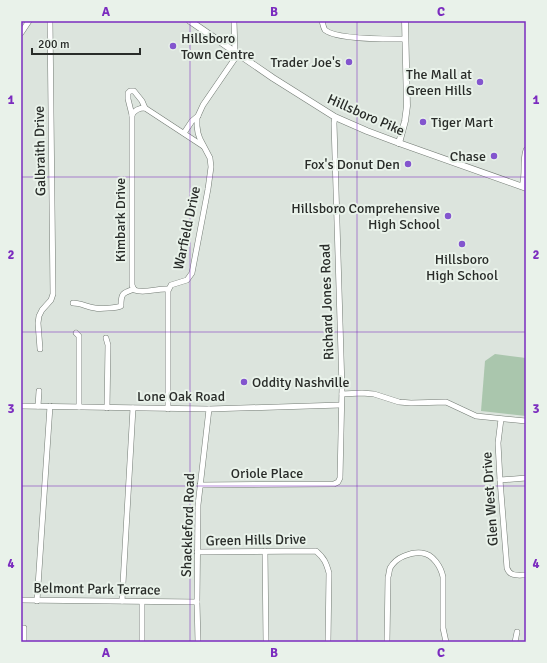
<svg xmlns="http://www.w3.org/2000/svg" width="547" height="663" font-family="Signika,sans-serif">
	<style>
		.green { fill: #aac6ad }
		.lines { fill: none; stroke-linecap: round; stroke-linejoin: round }
		.minor-casing { stroke: #737b74; stroke-width: 6 }
		.major-casing { stroke: #737b74; stroke-width: 7 }
		.minor { stroke: #fff; stroke-width: 5 }
		.major { stroke: #fff; stroke-width: 6 }
		.grid { fill: none; stroke: #7b2cbf; stroke-width: 1; stroke-opacity: 0.55 }
		.poi-dot { fill: #8355ce; stroke: #e9f2ea; stroke-width: 1.5 }
		.labels { text-anchor: middle; dominant-baseline: central; stroke-width: 4; stroke-linejoin: round; paint-order: stroke }
		.poi-label { font-size: 14px; fill: #292c29; stroke: #e9f2ea; text-anchor: end }
		.street-label { font-size: 14px; fill: #292c29; stroke: #e9f2ea }
		.neatline { fill: none; stroke: #7b2cbf; stroke-width: 1.5 }
		.grid-label { font-size: 13px; text-anchor: middle; font-weight: bold; fill: #7b2cbf }
	</style>
	<rect width="100%" height="100%" fill="#dce4dd"/>
	<polygon class="green" points="495,354 526,358 526,416 481,411 485,361"/>
	<g class="lines">
		<g class="minor-casing">
			<g id="minor">
				<polyline points="234,21 235,52"/>
				<path d="M322,21c1,3 1,6 3,9 12,10 64,9 80,9"/>
				<polyline points="21,33 29,21"/>
				<path d="M132,115c3,-6 8,-7 13,-7"/>
				<polyline points="184,133 192,121 198,116"/>
				<path d="M522,186c4,-12 0,-24 4,-36"/>
				<path d="M168,289c-11,-1 -23,5 -34,1l-2,-5v-170l-4,-16v-6l2,-2h4l8,10 3,7 58,38"/>
				<path d="M73,303c8,0 14,4 22,5 4,1 22,0 26,-2v-1c0,-12 2,-12 13,-16"/>
				<polyline points="76,333 79,336 79,407"/>
				<polyline points="106,338 108,345 107,408"/>
				<polyline points="40,349 38,323 39,316 42,310 51,300 53,294 50,21"/>
				<polyline points="342,394 362,393 374,394 399,402 411,403 446,402 476,416 526,421"/>
				<polyline points="21,406 209,409 341,405"/>
				<polyline points="38,406 39,391"/>
				<polyline points="168,409 168,291 171,285 187,280 192,273 208,189 211,167 210,158 200,139 198,133 197,126 197,118 203,105 238,54"/>
				<path d="M501,419l-3,24 2,37 7,88c3,9 11,7 19,7"/>
				<polyline points="500,480 526,478"/>
				<polyline points="200,485 334,484 338,482 340,478 342,388 334,123 335,117"/>
				<polyline points="265,551 266,642"/>
				<path d="M197,552l119,-1c8,7 10,11 13,22l-1,69"/>
				<polyline points="21,600 197,602"/>
				<polyline points="37,601 50,406"/>
				<polyline points="122,601 133,408"/>
				<polyline points="21,628 24,628 24,641 21,641"/>
				<polyline points="142,642 142,602"/>
				<polyline points="198,642 197,602 198,505 209,409"/>
				<path d="M387,642l1,-65c1,-2 1,-6 2,-9 3,-5 9,-10 14,-12 5,-2 12,-4 18,-3 11,1 19,14 21,24v51l3,14"/>
				<polyline points="515,642 517,632"/>
			</g>
		</g>
		<g class="major-casing">
			<g id="major">
				<polyline points="190,21 273,78 335,117 367,131 399,143 526,188"/>
				<polyline points="399,143 405,121 407,106 405,21"/>
			</g>
		</g>
		<use href="#minor" class="minor"/>
		<use href="#major" class="major"/>
	</g>
	<path class="grid" d="M190,21v621M357,21v621M21,177h505M21,332h505M21,486h505"/>
	<g class="poi-dot">
		<circle cx="173" cy="46" r="4"/>
		<circle cx="349" cy="62" r="4"/>
		<circle cx="480" cy="82" r="4"/>
		<circle cx="423" cy="122" r="4"/>
		<circle cx="494" cy="156" r="4"/>
		<circle cx="408" cy="164" r="4"/>
		<circle cx="448" cy="216" r="4"/>
		<circle cx="462" cy="244" r="4"/>
		<circle cx="244" cy="382" r="4"/>
	</g>
	<g class="labels">
		<g class="poi-label">
			<text x="181" y="38" text-anchor="start">Hillsboro<tspan x="181" dy="16">Town Centre</tspan></text>
			<text x="341" y="62">Trader Joe's</text>
			<text x="472" y="74">The Mall at<tspan x="472" dy="16">Green Hills</tspan></text>
			<text x="431" y="122" text-anchor="start">Tiger Mart</text>
			<text x="486" y="156">Chase</text>
			<text x="400" y="164">Fox's Donut Den</text>
			<text x="440" y="208">Hillsboro Comprehensive<tspan x="440" dy="16">High School</tspan></text>
			<text x="462" y="259" text-anchor="middle">Hillsboro<tspan x="462" dy="16">High School</tspan></text>
			<text x="252" y="382" text-anchor="start">Oddity Nashville</text>
		</g>
		<g class="street-label">
			<text transform="translate(366 115) rotate(24)">Hillsboro Pike</text>
			<text transform="translate(40 151) rotate(-91)">Galbraith Drive</text>
			<text transform="translate(120 220) rotate(-90)">Kimbark Drive</text>
			<text transform="translate(187 228) rotate(-78)">Warfield Drive</text>
			<text transform="translate(327 302) rotate(-92)">Richard Jones Road</text>
			<text x="181" y="396">Lone Oak Road</text>
			<text x="267" y="473">Oriole Place</text>
			<text transform="translate(490 499) rotate(-94)">Glen West Drive</text>
			<text transform="translate(188 525) rotate(-88)">Shackleford Road</text>
			<text transform="translate(256 540) rotate(-1)">Green Hills Drive</text>
			<text transform="translate(97 589) rotate(1)">Belmont Park Terrace</text>
		</g>
	</g>
	<rect width="547" height="663" fill="none" stroke="#e9f2ea" stroke-width="44"/>
	<path d="M32 48v6h108v-6" fill="none" stroke="#292c29" stroke-width="2"/>
	<text x="38" y="48" font-size="12" fill="#292c29" stroke="#e9f2ea" stroke-width="3" paint-order="stroke">200 m</text>
	<rect x="22" y="22" width="503" height="619" class="neatline"/>
	<g class="grid-label">
		<text x="106" y="16">A</text>
		<text x="274" y="16">B</text>
		<text x="441" y="16">C</text>
		<text x="11" y="104">1</text>
		<text x="536" y="104">1</text>
		<text x="11" y="259">2</text>
		<text x="536" y="259">2</text>
		<text x="11" y="413">3</text>
		<text x="536" y="413">3</text>
		<text x="11" y="568">4</text>
		<text x="536" y="568">4</text>
		<text x="106" y="657">A</text>
		<text x="274" y="657">B</text>
		<text x="441" y="657">C</text>
	</g>
</svg>
